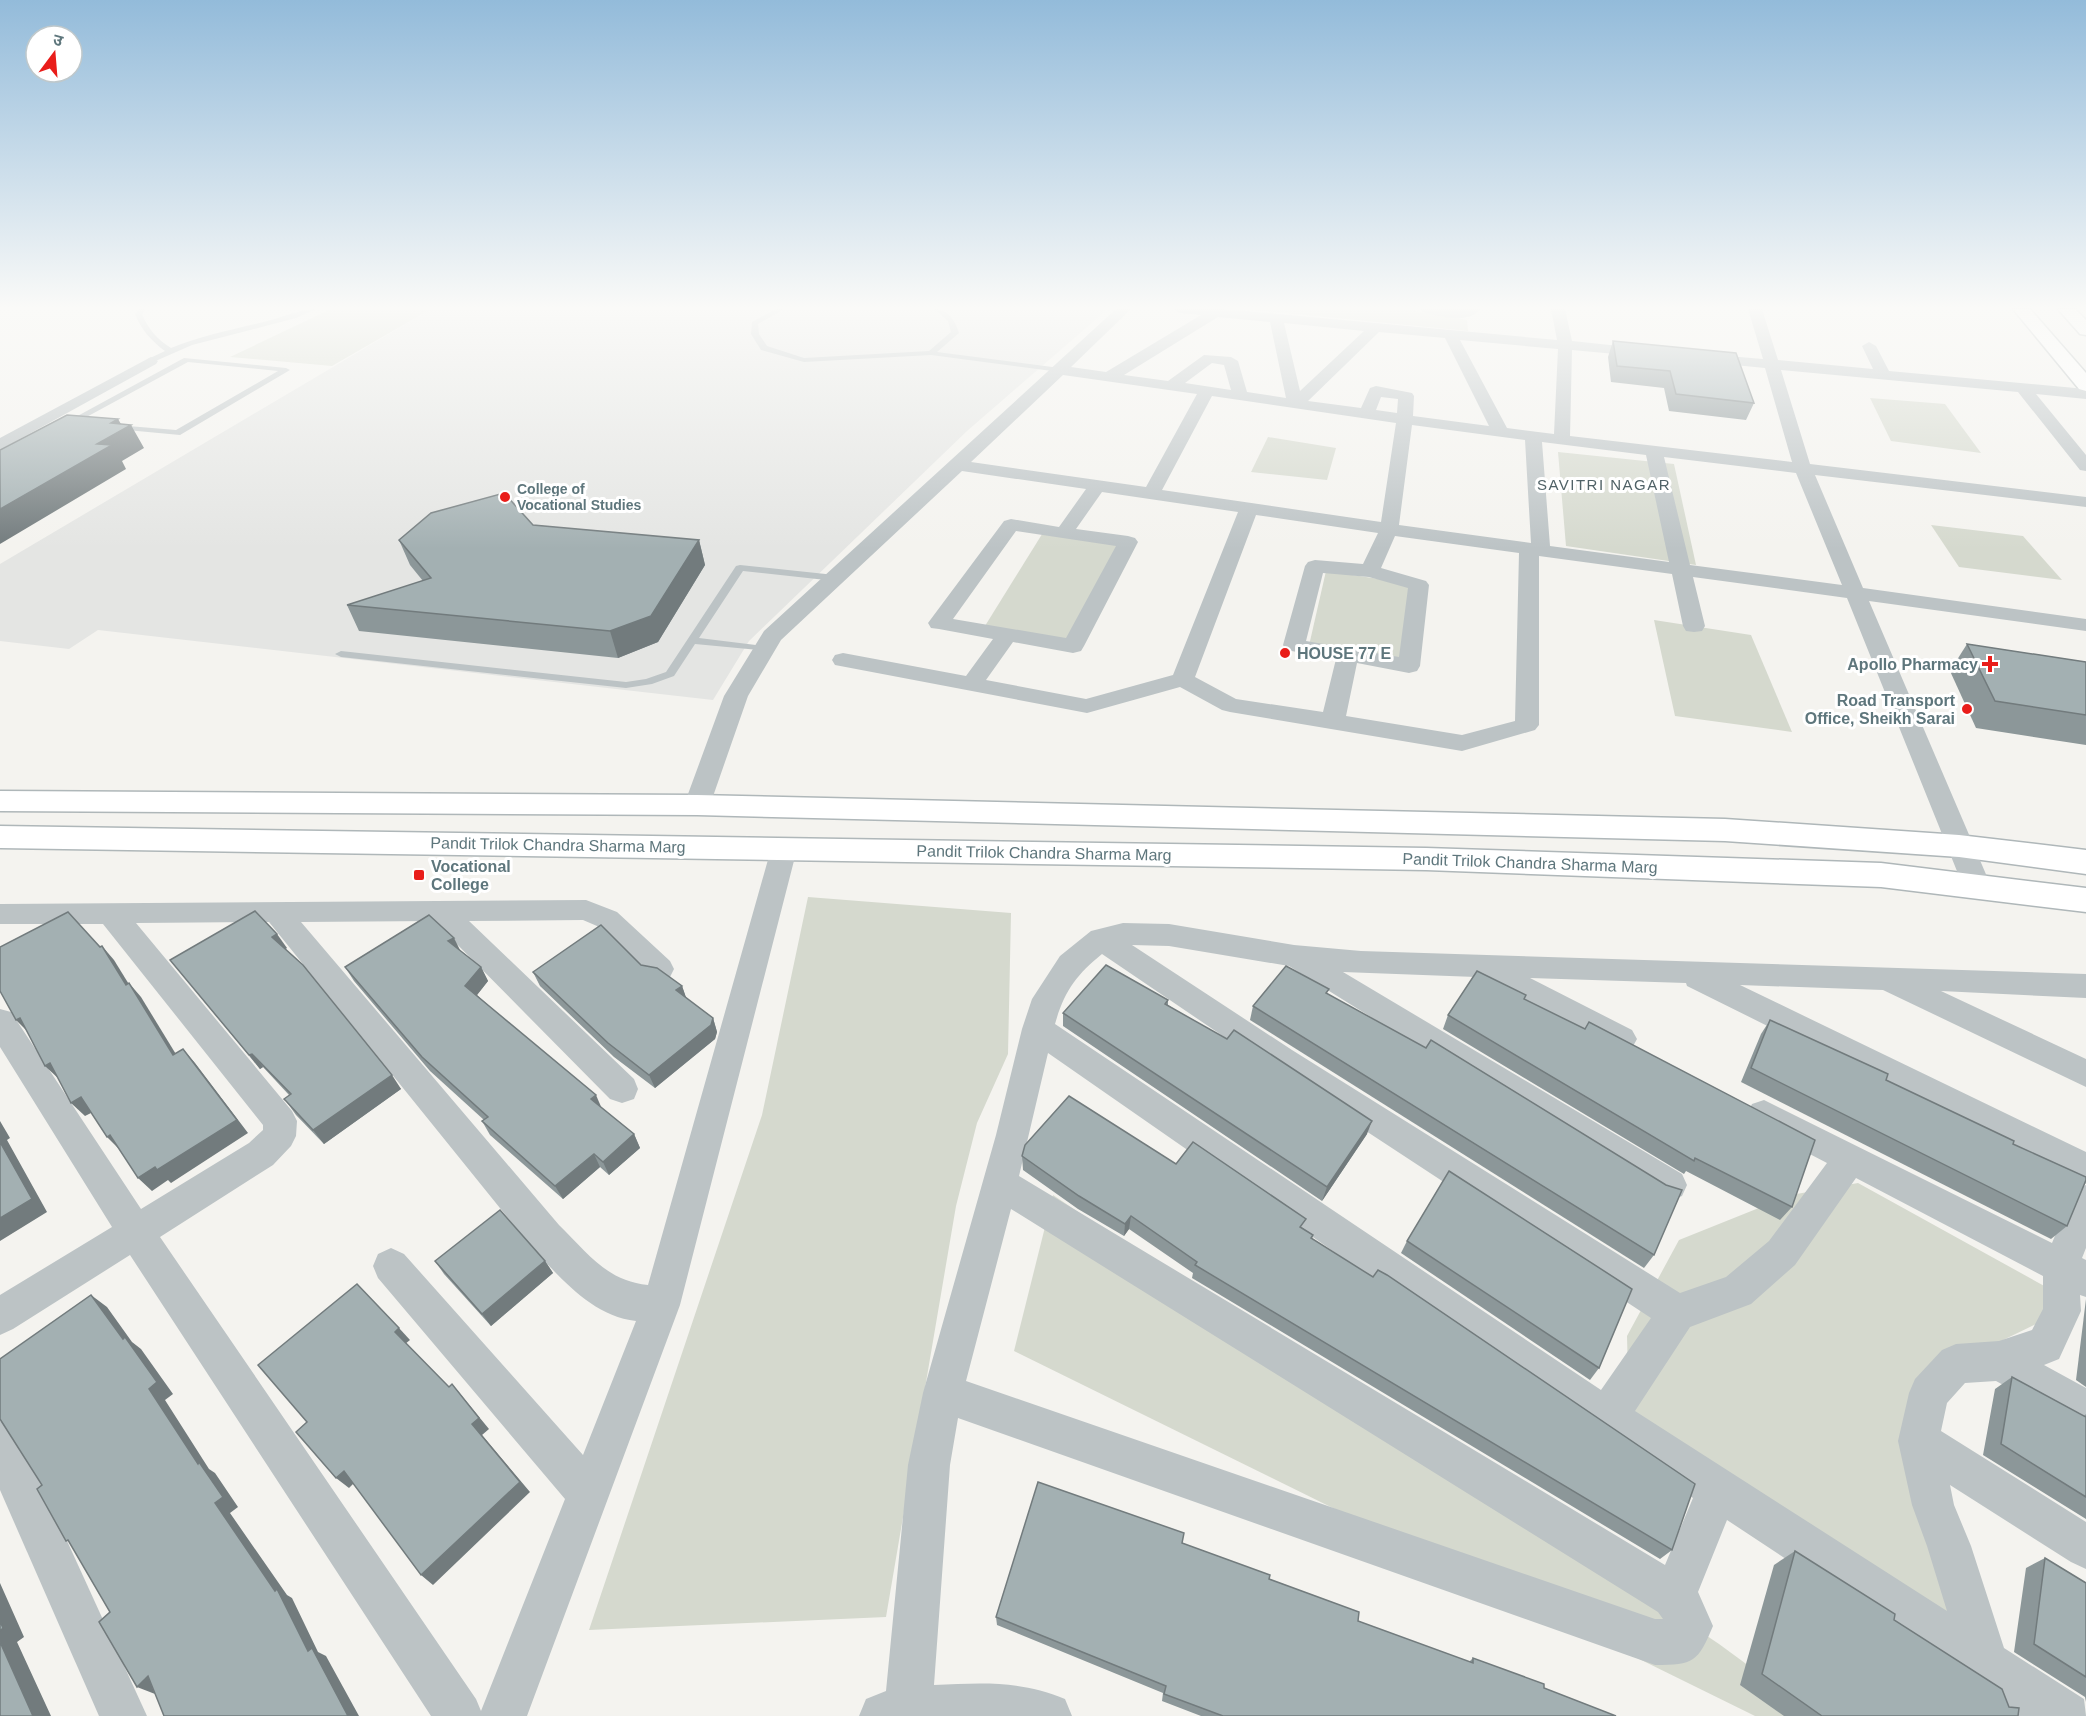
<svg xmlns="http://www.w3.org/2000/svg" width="2086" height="1716" font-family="Arial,'Noto Sans Devanagari',sans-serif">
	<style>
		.built { fill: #e4e5e3 }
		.green { fill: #d5d9ce }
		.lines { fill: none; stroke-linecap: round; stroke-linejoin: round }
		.secondary-casing { stroke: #afb7b9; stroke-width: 3 }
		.service { fill: #bcc3c5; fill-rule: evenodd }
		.minor { fill: #bcc3c5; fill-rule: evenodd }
		.secondary { fill: #fff; fill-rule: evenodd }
		.wall { fill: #8c9799 }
		.shaded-wall { fill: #727b7d }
		.building { fill: #a3b0b2; stroke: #727b7d; stroke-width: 1.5 }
		.poi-dot { fill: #e91d1a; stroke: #fff; stroke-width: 2 }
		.labels { text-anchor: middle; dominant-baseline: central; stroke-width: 6; stroke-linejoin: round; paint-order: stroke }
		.far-poi-label { font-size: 14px; font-weight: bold; fill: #5e767c; stroke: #fff; text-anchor: start }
		.far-neighbourhood-label { font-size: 15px; letter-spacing: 1.5px; fill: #506267; stroke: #fff }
		.poi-label { font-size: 16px; font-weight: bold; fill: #5e767c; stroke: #fff; text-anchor: start }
		.street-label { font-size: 16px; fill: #5e767c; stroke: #fff }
	</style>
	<rect width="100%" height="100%" fill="#f4f3ef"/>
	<polygon class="built" points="431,309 1108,309 967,431 749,641 713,700 98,630 69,649 0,641 0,564"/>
	<g class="green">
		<polygon points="331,309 431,309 332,366 230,357"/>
		<polygon points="1245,309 1405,309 1467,320 1468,331"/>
		<polygon points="1870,398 1945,404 1981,453 1891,441"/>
		<polygon points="1268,437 1336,448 1327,480 1251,472"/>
		<polygon points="1558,452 1674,464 1696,565 1566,546"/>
		<polygon points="1931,525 2023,536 2062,580 1959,567"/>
		<polygon points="1044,531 1128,542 1073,646 980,634"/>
		<polygon points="1326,571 1419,585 1409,666 1308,650"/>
		<polygon points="1654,620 1751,635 1792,732 1675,716"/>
		<polygon points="808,897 1011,913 1008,1054 977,1123 956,1206 886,1617 589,1630 762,1115"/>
		<polygon points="1858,1183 2077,1304 1929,1376 1966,1626 1629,1414 1627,1336 1679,1240 1791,1195"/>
		<polygon points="1053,1195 1719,1644 1817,1716 1755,1716 1014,1351"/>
	</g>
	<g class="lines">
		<g class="secondary-casing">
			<g id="secondary">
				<polygon points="2013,309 2030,309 2086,373 2086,391 2079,389"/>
				<polygon points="2058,309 2075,309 2086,320 2086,335 2080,334"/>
				<polygon points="0,791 697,795 1725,819 1959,835 2086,850 2086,874 1959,857 1725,841 697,815 0,811"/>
				<polygon points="0,826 1426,848 1881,863 2086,888 2086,912 1881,887 1426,870 0,848"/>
			</g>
		</g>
		<g class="service">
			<path d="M139,309h7l-4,5c6,15 16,26 29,34 32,-13 66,-19 100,-28 15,-4 30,-11 45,-11l-20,9 -104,27 -41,18h-3v-4l17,-8c-14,-10 -24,-22 -30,-37z"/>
			<path d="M776,309h8l-26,15 1,10 8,12 37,12 125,-7 22,-19 -3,-11 -14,-12c14,0 21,11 25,24l-22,19 123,16 4,2 -4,2 -129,-17 -127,7 -43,-12 -10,-16 1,-12z"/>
			<polygon points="184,358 286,368 290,370 180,435 116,429 112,427 116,425 176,430 278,371 188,362 68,427 61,425"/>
			<polygon points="740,565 835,575 840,578 835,581 743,571 699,638 764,646 769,649 768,651 695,644 674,676 652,684 626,688 341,657 335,654 341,651 626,682 646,679 666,672 736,566"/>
		</g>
		<g class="minor">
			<path d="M1116,309h15l-60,58 35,5 95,-57 -21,-2 -7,-4h50l334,31 -6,-31h14l7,32 76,8 7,4 -7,4 -76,-7 -2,86 222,26 -27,-94 -61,-6 -7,-4 7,-4 59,5 -15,-50h14l16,51 95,9 -11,-23 7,-4 7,4 13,25 197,18v10l-50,-5 50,61v16l-6,-1 -62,-78 -237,-22 29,94 276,33v10l-271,-32 48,113 223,31v12l-217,-30 122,285 -4,7 -10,3 -10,-3 -4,-7 -116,-288 -154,-21 12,49 -3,5 -8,1 -8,-1 -3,-5 -11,-52 -133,-18v169l-4,5 -73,21 -232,-39 -8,-2 -42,-23 -93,26 -252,-48 -3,-5 3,-5 8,-2 123,23 27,-37 -54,-10 -8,-1 -3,-5 76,-102 7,-2 48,8 27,-38 -124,-18 -181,169 -33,56 -38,109 -4,6 -9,3 -9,-3 -4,-6 40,-109 40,-65zM1218,317l52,5 16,76 -39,-6 -9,-31 -7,-4 -27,-2 -36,26 -44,-6zM1284,323l80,8 -64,60zM1379,332l66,6 44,88 -76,-10 1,-20 -2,-3 -36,-7 -6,2 -9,20 -53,-7zM1460,340l98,9 -4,85 -47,-6zM1212,363l12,2 7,25 -46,-7zM1063,375l134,19 -51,93 -175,-25zM1212,396l184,27 -15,99 -219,-32zM1381,397l17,2 -1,14 -21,-3zM1412,425l113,15 6,103 -132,-18zM1542,442l104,13 23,107 -119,-16zM1664,457l132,16 46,112 -152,-20zM1102,492l136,20 -65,163 -87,24 -100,-19 27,-38 60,11 8,-2 3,-5 54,-104 -3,-4 -7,-2 -52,-7zM1256,515l122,18 -15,31 -48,-4 -7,2 -3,4 -22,79 3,5 50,9 -13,53 -87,-13 -41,-22zM1016,531l100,15 -50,92 -113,-19zM1395,536l124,17 -4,168 -53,14 -116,-19 11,-53 52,10 8,-2 3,-5 9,-81 -3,-4 -45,-13zM1323,573l46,4 39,11 -9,69 -93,-16z"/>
			<path d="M1420,309h61c-15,16 -41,7 -59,3z"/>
			<polygon points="151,357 158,361 156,364 0,450 0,438"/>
			<path d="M784,840l9,2 4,7 -117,456 -153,411h-96l-301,-461 -117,74 -13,6v-40l112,-68 -112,-180v-38l11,3 130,197 108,-66 14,-13v-5l-160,-201h-103v-20l586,-4 31,12 53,49 4,8 -4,8 -11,3 -11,-3 -51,-51 -14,-6 -114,1 165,158 4,10 -4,10 -12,4 -12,-4 -176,-178 -133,1 258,303c28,27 47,56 89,60l123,-436 4,-7zM269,922l264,327c29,30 59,67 103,72l-53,134 -179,-201 -13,-6 -13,6 -5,12 5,12 187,221 -84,212 -5,-12 -316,-462 113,-72 18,-19 5,-10 1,-15 -5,-10 -156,-188z"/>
			<path d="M1123,923l46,1 125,21 67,6 725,23v24l-145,-7 145,68v28l-203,-97 -143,-5 346,167v32l-399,-198 -1,-3 -156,-5 102,52 5,9 -5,9 -11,4 -145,-75 -133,-5 339,202 5,11 -5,11 -12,5 -12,-5 -369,-230 -120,-20 -37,-1 160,105 388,243 46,-16 43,-36 58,-78 -75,-39 -5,-10 5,-10 12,-4 288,143 22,-53 12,-5v63l-4,10 4,2v37l-6,-2 1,16 -22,48 -15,6 42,23v42l-90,-49 -31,2 -18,20 -6,28 145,91v47l-15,-7 -121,-77 4,20 17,41 33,102 80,51 2,17h-105l-13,-37 -241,-159 -29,72 15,34c-15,36 -19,39 -58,39l-697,-247 -8,47 -16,220c47,-2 86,-5 131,14l7,17h-213l7,-17 20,-8 22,-226 15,-72 73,-258 26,-106 10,-30 28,-43 31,-25zM1102,954l168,114 381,250 -50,72 -546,-366c9,-32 21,-49 47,-70zM1048,1053l531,369 114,76 -28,67 -646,-389zM1856,1178l187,98v33l-11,21 -33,11 -43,3 -14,6 -27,29 -6,14 -11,48 14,64 15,41 20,65 -312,-200 55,-84 61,-23 44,-39zM1011,1209l647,403 5,7h-8l-689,-238z"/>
			<polygon points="0,1421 15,1427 147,1716 99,1716 0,1490"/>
		</g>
		<use href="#secondary" class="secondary"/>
	</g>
	<g class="wall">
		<polygon points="1613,341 1754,403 1746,420 1669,411 1664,388 1611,382 1608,357"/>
		<polygon points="533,525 699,540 705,565 658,642 618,658 359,631 347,605 423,581 410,565 399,540"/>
		<polygon points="1967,644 2086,662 2086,745 1976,728 1950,671"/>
		<polygon points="287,948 285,949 401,1089 324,1144 296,1115 286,1101 289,1095 263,1067 260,1069 170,960"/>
		<polygon points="461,951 481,967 488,981 477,995 602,1108 634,1134 640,1148 609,1175 600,1167 563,1199 490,1135 482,1121 484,1120 430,1071 354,981 345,967"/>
		<polygon points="641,965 682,986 686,998 713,1018 717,1032 715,1039 655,1088 614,1057 540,986 533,972"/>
		<polygon points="1328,994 1654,1255 1644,1268 1250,1020 1253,1006"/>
		<polygon points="1526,995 1524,999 1792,1207 1780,1220 1686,1171 1684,1174 1443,1029 1448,1015"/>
		<polygon points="1168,1000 1168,1005 1367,1134 1322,1201 1063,1026 1063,1013"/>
		<polygon points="1770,1020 1886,1080 2067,1226 2051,1239 1741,1082 1761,1034"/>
		<polygon points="1022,1156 1176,1164 1303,1228 1313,1235 1312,1239 1672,1550 1660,1559 1192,1278 1193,1273 1129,1229 1124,1236 1078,1209 1023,1170"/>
		<polygon points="1407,1241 1599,1368 1590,1380 1401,1253"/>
		<polygon points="435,1261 545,1261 553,1273 491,1326 444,1274"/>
		<polygon points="2086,1299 2086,1387 2076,1380"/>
		<polygon points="2012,1377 2084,1416 2086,1414 2086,1519 1983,1455 1995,1389"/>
		<polygon points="1182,1543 1269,1579 1358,1621 1469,1662 1473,1658 1544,1688 1616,1716 1201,1716 1162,1701 1163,1693 997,1625 996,1617"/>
		<polygon points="1795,1551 1894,1620 2009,1707 2018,1716 1784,1716 1740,1685 1774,1565"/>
		<polygon points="2045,1558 2086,1583 2086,1702 2085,1697 2014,1652 2026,1568"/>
	</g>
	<g class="shaded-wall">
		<polygon points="118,419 124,429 131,425 144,448 122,461 126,469 0,544 0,509 97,444 111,423"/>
		<polygon points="699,540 705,565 658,642 618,658 610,631"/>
		<polygon points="277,934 287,948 282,951 272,937"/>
		<polygon points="454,938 461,952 448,941"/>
		<polygon points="102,946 114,960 138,999 126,985"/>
		<polygon points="481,967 488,981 473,1000 465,986"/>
		<polygon points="129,983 141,997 185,1069 173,1055"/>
		<polygon points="682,986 687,1000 676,990"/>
		<polygon points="20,1018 30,1034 16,1020"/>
		<polygon points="713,1018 717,1032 715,1039 655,1088 649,1075"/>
		<polygon points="183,1049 195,1063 248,1133 171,1183 168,1180 152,1191 138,1178"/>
		<polygon points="252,1054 263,1067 260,1069 249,1055"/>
		<polygon points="50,1063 59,1079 45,1066"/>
		<polygon points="392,1075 401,1089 324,1144 313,1130"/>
		<polygon points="596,1095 602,1109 591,1099"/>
		<polygon points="81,1097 95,1111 85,1116 71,1103"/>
		<polygon points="0,1121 10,1138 7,1140 47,1212 0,1241"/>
		<polygon points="1372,1121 1367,1134 1322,1201 1327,1187"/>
		<polygon points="634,1134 640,1148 609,1175 603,1162"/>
		<polygon points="110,1135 120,1150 107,1137"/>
		<polygon points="594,1154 600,1167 563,1199 555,1186"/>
		<polygon points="1131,1216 1129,1229 1124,1236 1125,1224"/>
		<polygon points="545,1261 553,1273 491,1326 482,1314"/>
		<polygon points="91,1295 107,1307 132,1342 141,1349 173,1394 165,1400 209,1469 215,1473 238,1507 230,1513 287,1595 292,1598 318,1652 326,1656 359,1716 348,1716 308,1651 275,1591 215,1503 198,1464 149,1389 123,1339"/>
		<polygon points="399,1328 410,1340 405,1344 395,1332"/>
		<polygon points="452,1384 489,1429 482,1435 530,1492 433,1585 421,1575 472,1424"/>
		<polygon points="344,1471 356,1481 349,1488 336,1478"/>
		<polygon points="0,1583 24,1637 17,1642 51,1716 33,1716 0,1642"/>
		<polygon points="148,1676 155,1694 137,1687"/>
	</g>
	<g class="building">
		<polygon points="1613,341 1736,353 1754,403 1676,394 1670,371 1617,366"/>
		<polygon points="67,415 118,419 111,423 131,425 97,444 112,445 0,509 0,450"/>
		<polygon points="504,493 533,525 699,540 651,616 610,631 347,605 431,578 399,540 431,513"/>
		<polygon points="1967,644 2086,662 2086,715 1995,701"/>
		<polygon points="255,911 277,934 272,937 303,965 392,1075 313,1130 286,1101 284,1099 291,1094 252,1054 249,1055 170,960"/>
		<polygon points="68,912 100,947 102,946 126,985 129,983 173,1055 183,1049 237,1120 157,1170 155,1167 138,1178 110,1135 107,1137 81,1097 71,1103 50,1063 45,1066 20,1018 16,1020 0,991 0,947"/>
		<polygon points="429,915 454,938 448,941 481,967 465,986 596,1095 591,1099 634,1134 603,1162 594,1154 555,1186 482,1121 488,1117 422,1057 345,967"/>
		<polygon points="601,925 641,965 657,968 682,986 676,990 713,1018 711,1025 649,1075 608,1043 533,972"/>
		<polygon points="1106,965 1168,1000 1165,1004 1227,1039 1234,1030 1372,1121 1327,1187 1063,1013"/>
		<polygon points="1286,966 1329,989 1326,993 1426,1048 1431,1040 1666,1185 1682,1190 1654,1255 1253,1006"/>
		<polygon points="1477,971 1526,995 1524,999 1585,1029 1589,1022 1815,1140 1792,1207 1695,1158 1694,1161 1448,1015"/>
		<polygon points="1770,1020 1888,1074 1886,1080 2014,1141 2013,1144 2086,1177 2086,1180 2067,1226 1751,1068"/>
		<polygon points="1069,1096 1176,1164 1193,1142 1306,1219 1300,1227 1313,1235 1311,1238 1373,1277 1378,1270 1387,1275 1695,1484 1672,1550 1195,1265 1197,1262 1131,1216 1125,1224 1079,1196 1022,1156 1025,1145"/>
		<polygon points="0,1142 32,1199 0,1218"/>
		<polygon points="1449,1171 1632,1289 1599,1368 1407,1241"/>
		<polygon points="500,1210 545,1261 482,1314 435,1261"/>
		<polygon points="357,1284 399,1328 395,1332 449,1387 452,1384 479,1418 472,1424 520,1482 421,1575 344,1471 336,1478 296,1432 307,1422 258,1365"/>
		<polygon points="91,1295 123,1339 125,1337 157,1382 149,1389 198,1464 199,1462 223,1497 215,1503 275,1591 277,1589 308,1651 312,1648 348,1716 164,1716 148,1676 137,1687 99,1622 110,1612 68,1540 66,1541 37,1489 42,1485 0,1419 0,1359"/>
		<polygon points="2012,1377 2086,1417 2086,1497 2001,1444"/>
		<polygon points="1038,1482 1184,1533 1182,1543 1270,1575 1269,1579 1359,1612 1358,1621 1473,1663 1473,1658 1544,1684 1544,1688 1616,1716 1223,1716 1164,1694 1166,1686 996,1617"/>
		<polygon points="1795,1551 1895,1614 1894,1620 2002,1689 2009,1707 2019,1708 2018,1716 1822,1716 1762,1674"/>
		<polygon points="2045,1558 2086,1583 2086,1677 2034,1644"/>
		<polygon points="0,1621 3,1628 0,1631"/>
		<polygon points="0,1642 33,1716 0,1716"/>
	</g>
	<linearGradient id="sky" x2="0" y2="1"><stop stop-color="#93bbda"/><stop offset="0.56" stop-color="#fafaf8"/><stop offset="1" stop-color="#fafaf8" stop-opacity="0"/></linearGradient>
	<rect width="2086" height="549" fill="url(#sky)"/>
	<g class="poi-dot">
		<circle cx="505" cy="497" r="6"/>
		<circle cx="1285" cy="653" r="6"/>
		<path d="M1987 655h6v6h6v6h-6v6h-6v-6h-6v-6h6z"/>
		<circle cx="1967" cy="709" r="6"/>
		<rect x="413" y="869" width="12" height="12" rx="3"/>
	</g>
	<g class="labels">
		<g class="far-poi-label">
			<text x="517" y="489">College of<tspan x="517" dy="16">Vocational Studies</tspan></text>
		</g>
		<g class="far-neighbourhood-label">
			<text x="1604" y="484">SAVITRI NAGAR</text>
		</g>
		<g class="poi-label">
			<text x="1297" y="653">HOUSE 77 E</text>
			<text x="1978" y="664" text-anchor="end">Apollo Pharmacy</text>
			<text x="1955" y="700" text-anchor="end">Road Transport<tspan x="1955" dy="18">Office, Sheikh Sarai</tspan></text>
			<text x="431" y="866">Vocational<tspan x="431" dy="18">College</tspan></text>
		</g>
		<g class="street-label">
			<text transform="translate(558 845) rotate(1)">Pandit Trilok Chandra Sharma Marg</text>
			<text transform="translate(1044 853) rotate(1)">Pandit Trilok Chandra Sharma Marg</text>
			<text transform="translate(1530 863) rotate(2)">Pandit Trilok Chandra Sharma Marg</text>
		</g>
	</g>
	<g transform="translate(54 54) rotate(16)"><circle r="28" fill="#ffffff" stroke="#bfc8cb" stroke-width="1.5"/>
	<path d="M0-4.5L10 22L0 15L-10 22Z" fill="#e91d1a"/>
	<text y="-9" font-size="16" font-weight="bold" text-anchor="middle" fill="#5e767c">उ</text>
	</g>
</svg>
